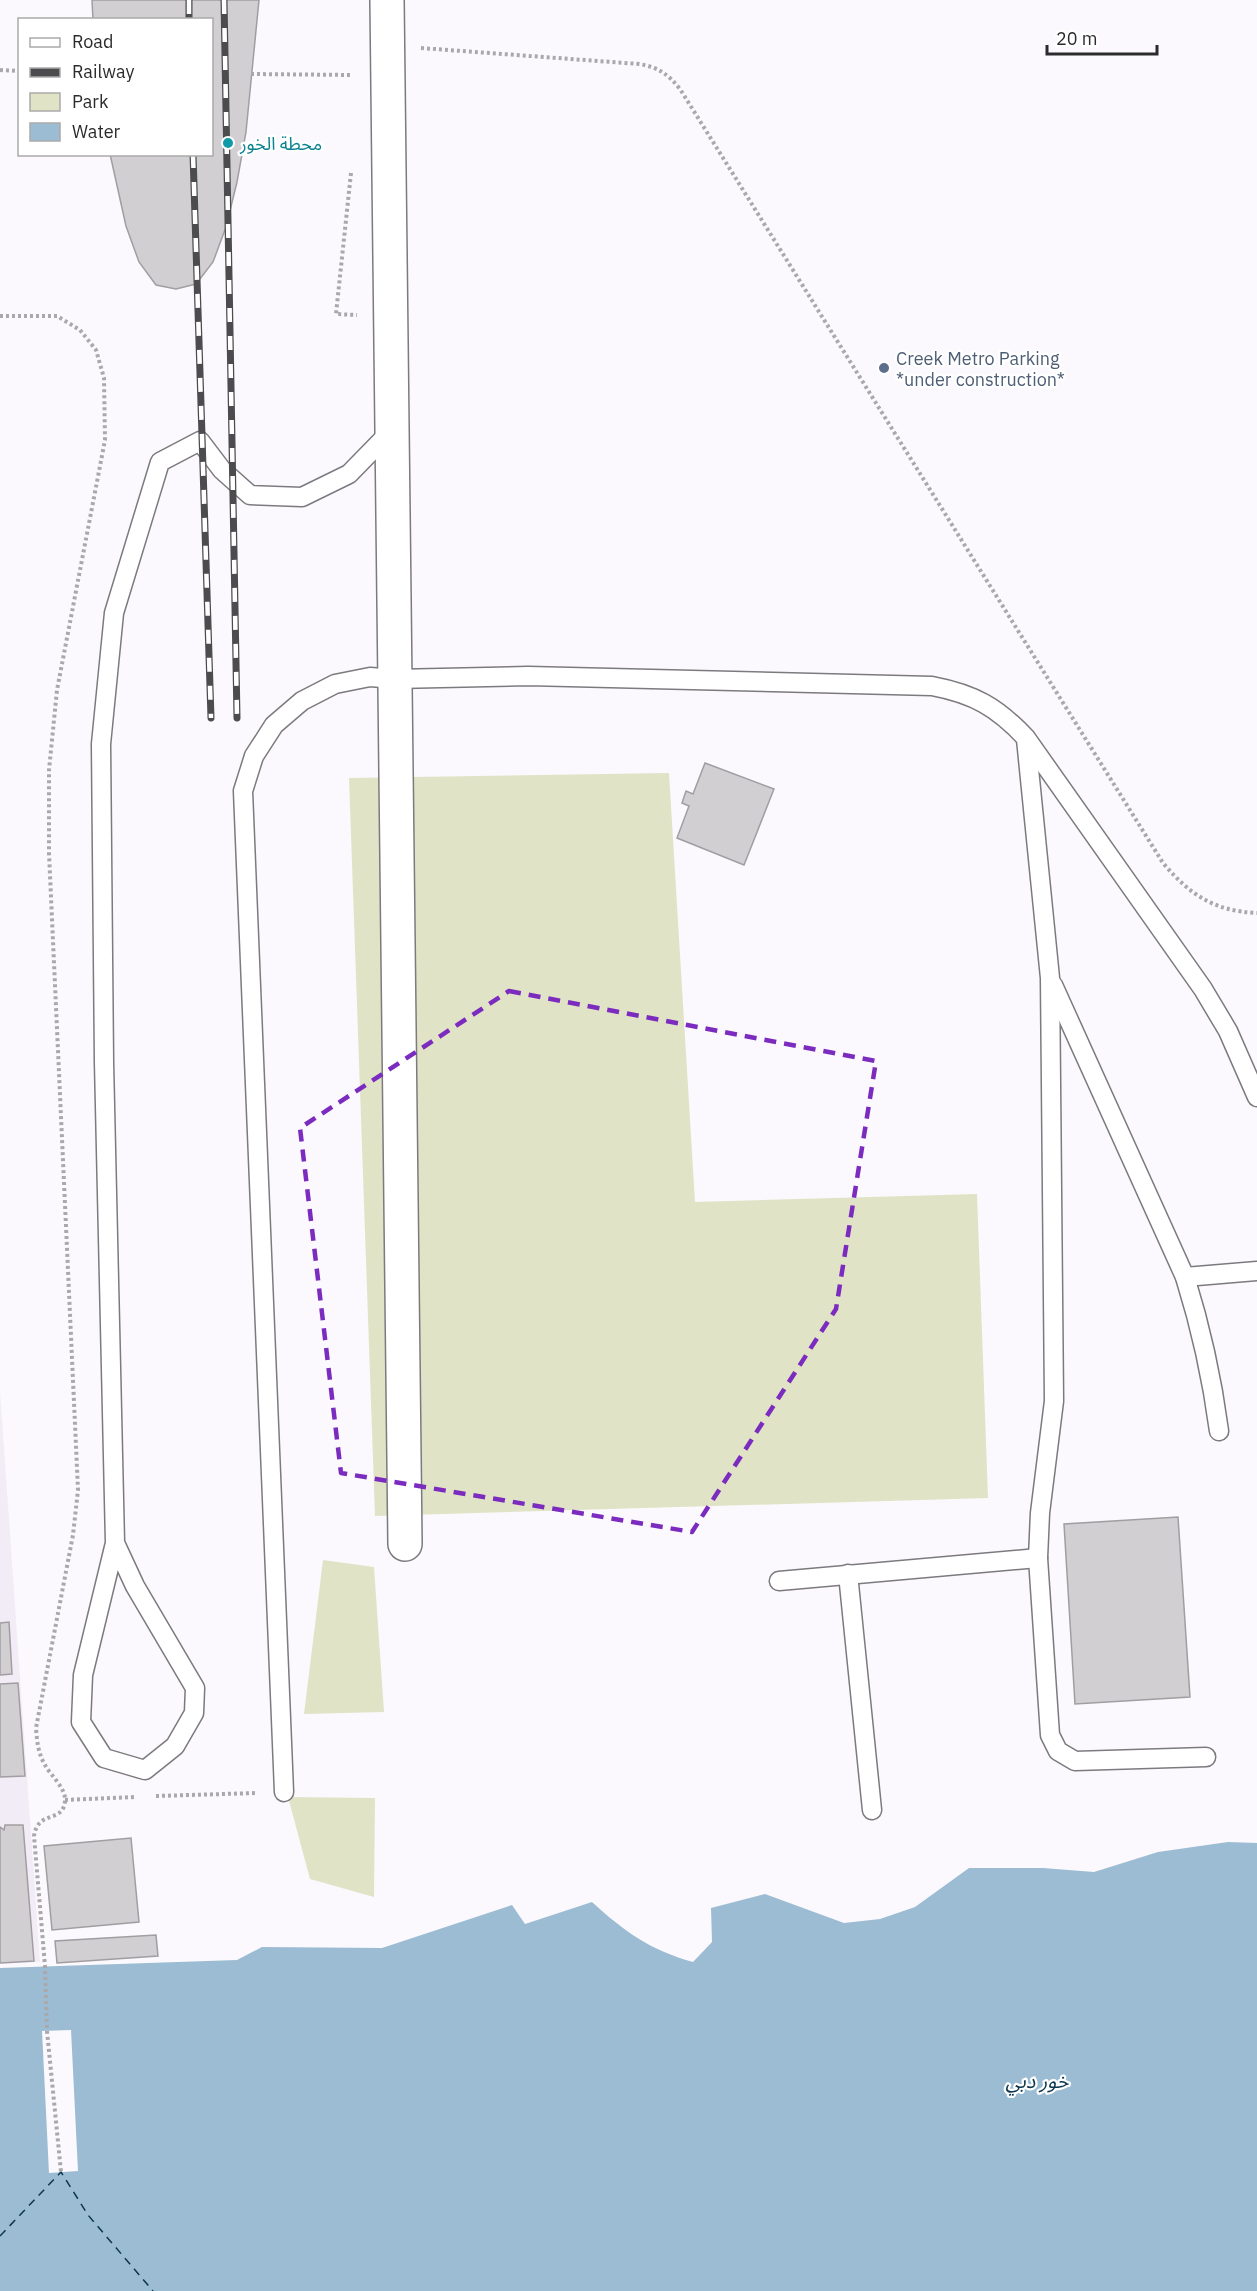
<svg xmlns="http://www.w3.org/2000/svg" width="1257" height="2291" font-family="'IBM Plex Sans','Noto Sans Arabic',sans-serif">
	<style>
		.built { fill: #f2ecf7 }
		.green { fill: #e1e3c7 }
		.water { fill: #9cbcd3 }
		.pier { fill: #fbf9fd }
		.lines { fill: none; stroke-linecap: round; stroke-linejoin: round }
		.ferry { stroke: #0c364e; stroke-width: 1.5; stroke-dasharray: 8 6; stroke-linecap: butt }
		.building { fill: #d2cfd3; stroke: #a19ea1; stroke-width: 1.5 }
		.service-casing { stroke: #7c7a7e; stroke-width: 21 }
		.minor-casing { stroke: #7c7a7e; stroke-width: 36 }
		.path { stroke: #a9a8ab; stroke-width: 4; stroke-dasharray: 3 3; stroke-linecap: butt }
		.service { stroke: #fff; stroke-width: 18 }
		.minor { stroke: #fff; stroke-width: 33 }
		.rail-casing { stroke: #4c4b4d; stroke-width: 7 }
		.rail { stroke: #fff; stroke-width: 4.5; stroke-dasharray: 14; stroke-linecap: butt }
		.marked { fill: none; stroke: #7b2cbf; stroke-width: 4.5; stroke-dasharray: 12 8; stroke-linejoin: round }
		.culture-dot { fill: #0f9aa8; stroke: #fff; stroke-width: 2 }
		.service-dot { fill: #5c6f8a; stroke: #fff; stroke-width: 2 }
		.labels { text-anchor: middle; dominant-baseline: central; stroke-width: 4.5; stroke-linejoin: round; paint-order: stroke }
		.culture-label { font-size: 18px; fill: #0d838f; stroke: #fff; text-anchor: start }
		.service-label { font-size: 18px; fill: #4e5e75; stroke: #fff; text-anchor: start }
		.water-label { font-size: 20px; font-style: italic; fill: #0c364e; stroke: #fff }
	</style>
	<rect width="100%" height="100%" fill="#fbf9fd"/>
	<polygon class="built" points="0,1391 40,1962 0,1964"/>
	<g class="green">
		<polygon points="669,773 695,1202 977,1194 988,1498 375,1516 349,778"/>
		<polygon points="323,1560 374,1567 384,1712 304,1714"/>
		<polygon points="288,1797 375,1798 374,1897 310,1879"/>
	</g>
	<path class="water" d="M1228,1842l29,1v448h-1257v-323l237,-8 25,-13 120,1 130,-43 13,19 67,-22c33,30 58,48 101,60l19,-20 -1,-34 54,-14 79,29 36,-4 35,-12 54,-39h74l51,4 64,-20z"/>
	<polygon class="pier" points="71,2030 78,2171 49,2173 42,2031"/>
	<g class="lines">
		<polyline class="ferry" points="0,2236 61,2172 88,2215 153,2291"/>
	</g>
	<g class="building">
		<polygon points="92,0 259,0 246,132 237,182 226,227 213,262 196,284 176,289 156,285 139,262 126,226 110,154 212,154 212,20 93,20"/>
		<polygon points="705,763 774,789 744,865 677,838 689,806 682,803 686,791 693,794"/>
		<polygon points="1178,1517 1190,1697 1075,1704 1064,1524"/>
		<polygon points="9,1622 12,1674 0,1675 0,1623"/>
		<polygon points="18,1683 25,1776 0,1777 0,1684"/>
		<polygon points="5,1825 23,1825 34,1961 0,1963 0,1827 4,1830"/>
		<polygon points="131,1838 139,1922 52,1930 44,1846"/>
		<polygon points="156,1935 158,1956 57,1963 55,1941"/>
	</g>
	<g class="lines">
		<g class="service-casing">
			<g id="service">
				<polyline points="1026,739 1050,978 1054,1401 1040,1513 1038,1558 1050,1735 1058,1751 1075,1761 1206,1757"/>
				<path d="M1053,985l132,292c16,51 27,101 34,154"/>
				<polyline points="1185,1277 1257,1271"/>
				<polyline points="115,1543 135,1586 195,1688 194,1713 175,1746 145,1770 104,1758 81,1722 83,1675 115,1543 104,1062 101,744 114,613 160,462 200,441 222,470 250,495 302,497 349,474 391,431"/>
				<polyline points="848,1574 872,1810"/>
				<polyline points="779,1581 1038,1558"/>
				<path d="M284,1792l-41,-1001 11,-35 20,-31 28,-24 33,-17 35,-7 25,2 133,-3 404,10c42,8 65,21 94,52l177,251 25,42 29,66"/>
			</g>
		</g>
		<g class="minor-casing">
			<polyline id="minor" points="387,0 405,1544"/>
		</g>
		<g class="path">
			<path d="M421,48l218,16c19,3 29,10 41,25l483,774c27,32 51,48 94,50"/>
			<polyline points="0,70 20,71"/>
			<polyline points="251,74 353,75"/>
			<polyline points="351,173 336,314 357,315"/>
			<path d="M0,316h57l23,14 16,20 8,28 1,62 -48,250 -8,80v83l29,637 -5,45 -37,193c1,13 2,25 9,37 6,11 21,23 20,36 -2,23 -27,8 -31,35l11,130 2,65 14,141"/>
			<polyline points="156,1796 257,1793"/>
			<polyline points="65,1800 134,1797"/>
		</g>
		<use href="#service" class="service"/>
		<use href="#minor" class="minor"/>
		<g class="rail-casing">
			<g id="rail">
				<polyline points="189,0 189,20"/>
				<polyline points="224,0 237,718"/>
				<polyline points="193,154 211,718"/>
			</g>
		</g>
		<use href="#rail" class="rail"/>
	</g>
	<path class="marked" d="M509,991l367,70 -40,248 -144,223 -351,-59 -41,-345z"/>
	<circle class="culture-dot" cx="228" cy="143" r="6"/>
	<circle class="service-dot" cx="884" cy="368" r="6"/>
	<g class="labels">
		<g class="culture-label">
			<text x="240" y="143">محطة الخور</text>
		</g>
		<g class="service-label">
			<text x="896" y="358">Creek Metro Parking<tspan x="896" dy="21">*under construction*</tspan></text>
		</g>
		<g class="water-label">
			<text x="1037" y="2080">خور دبي</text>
		</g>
	</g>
	<rect x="18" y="18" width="195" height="138" fill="#ffffff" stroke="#aaaaab" stroke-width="1.5"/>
	<rect x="30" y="38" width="30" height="9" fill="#ffffff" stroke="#aaaaab" stroke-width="1.5"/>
	<text x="72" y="48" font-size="18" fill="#2b2a2c">Road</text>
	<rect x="30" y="68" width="30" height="9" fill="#4c4b4d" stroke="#aaaaab" stroke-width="1.5"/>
	<text x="72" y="78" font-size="18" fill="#2b2a2c">Railway</text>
	<rect x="30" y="93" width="30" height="18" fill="#e1e3c7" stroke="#aaaaab" stroke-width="1.5"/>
	<text x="72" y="108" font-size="18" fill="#2b2a2c">Park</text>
	<rect x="30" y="123" width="30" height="18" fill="#9cbcd3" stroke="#aaaaab" stroke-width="1.5"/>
	<text x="72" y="138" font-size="18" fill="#2b2a2c">Water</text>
	<path d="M1047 45v9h110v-9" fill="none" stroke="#2b2a2c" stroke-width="3"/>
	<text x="1056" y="45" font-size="18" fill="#2b2a2c" stroke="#ffffff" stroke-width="4.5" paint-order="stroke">20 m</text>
</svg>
